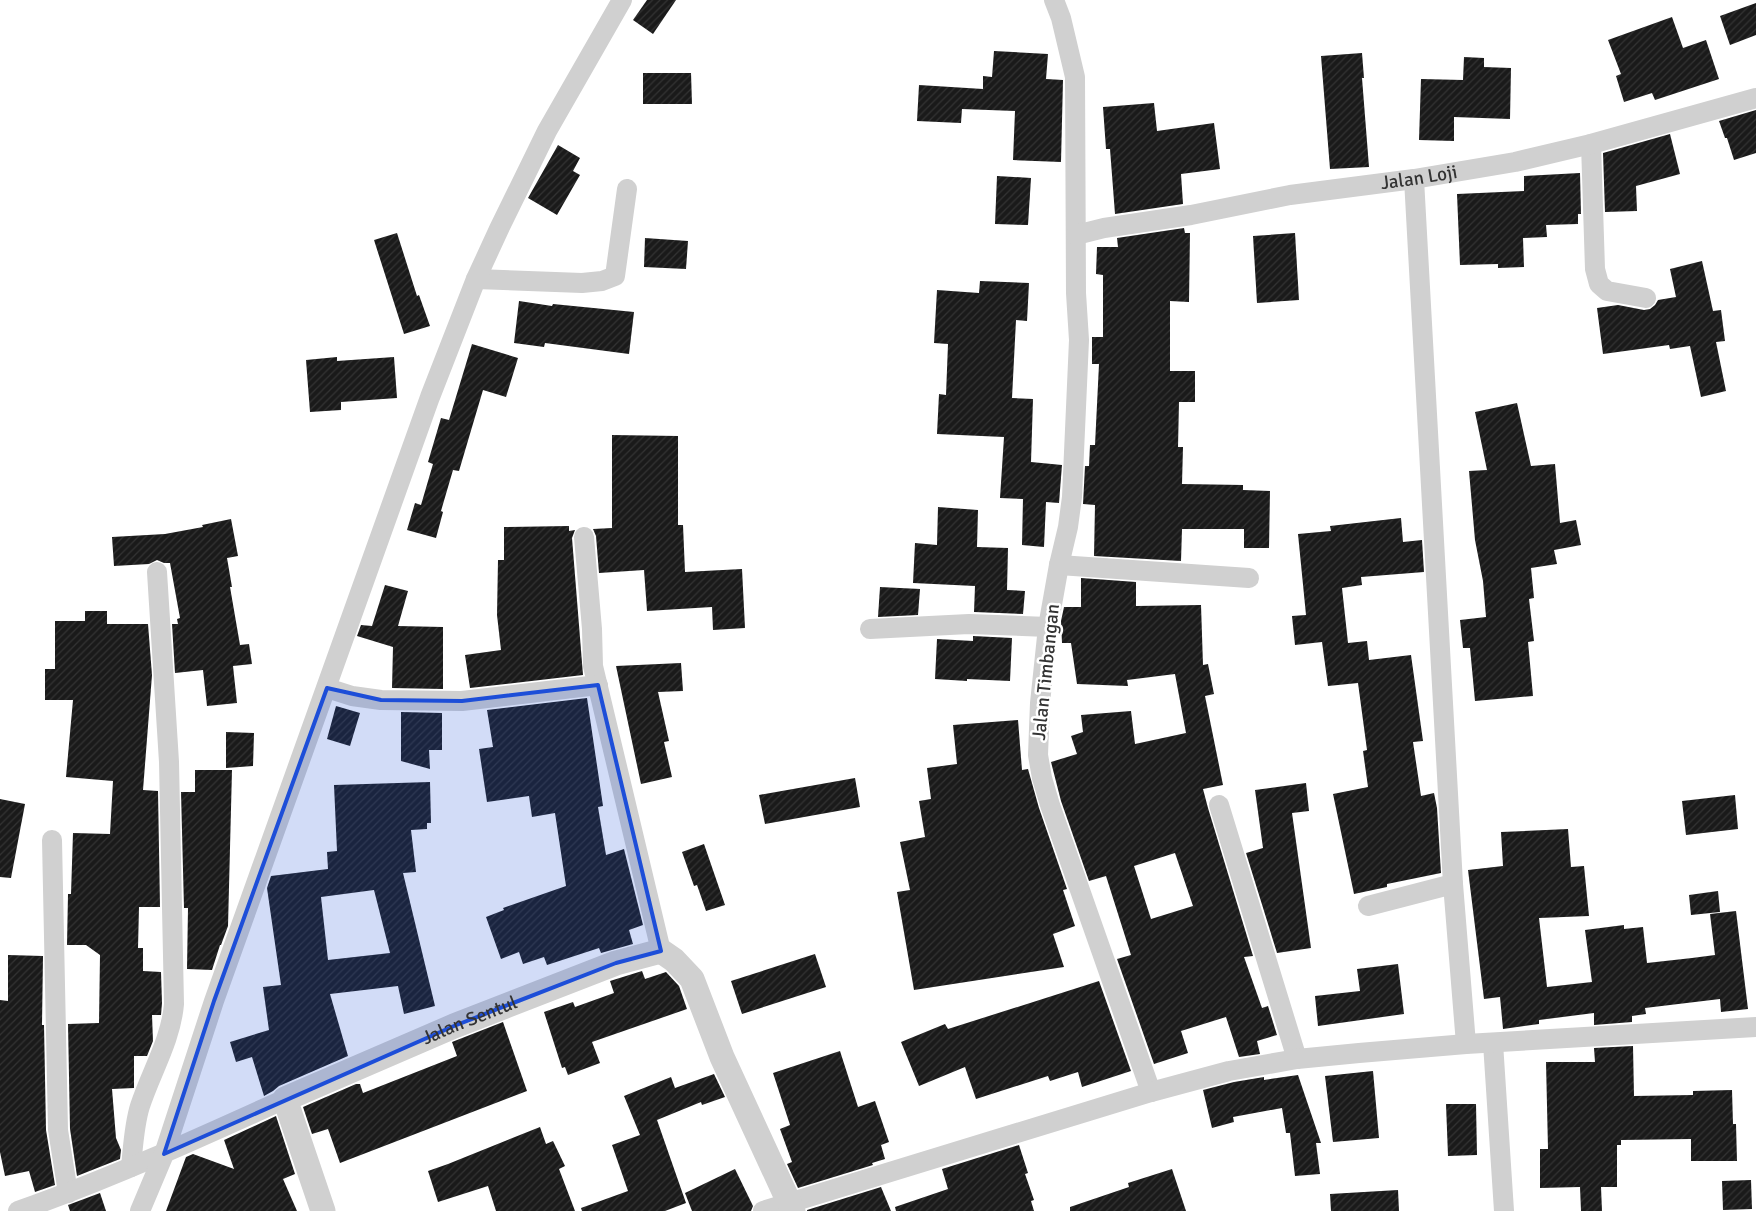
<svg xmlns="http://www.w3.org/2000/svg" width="1756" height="1211" font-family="Signika,sans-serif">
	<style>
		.building { fill: url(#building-hatch); fill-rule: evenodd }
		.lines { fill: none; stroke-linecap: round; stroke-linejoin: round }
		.minor { stroke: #d0d0d0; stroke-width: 20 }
		.tertiary { stroke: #d0d0d0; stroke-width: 25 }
		.marked { fill: #1d4ed8; fill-opacity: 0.2; stroke: #1d4ed8; stroke-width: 4; stroke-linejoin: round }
		.labels { text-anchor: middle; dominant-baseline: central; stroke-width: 5; stroke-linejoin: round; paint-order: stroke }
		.street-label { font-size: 19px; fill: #333; stroke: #fff }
	</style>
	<defs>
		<pattern id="building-hatch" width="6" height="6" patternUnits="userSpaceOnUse" patternTransform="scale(1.25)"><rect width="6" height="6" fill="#1a1a1a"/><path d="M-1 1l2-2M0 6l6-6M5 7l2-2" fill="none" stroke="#333"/></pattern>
	</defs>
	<rect width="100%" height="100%" fill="#fff"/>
	<g class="building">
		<polygon points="647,0 676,0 653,34 633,20"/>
		<polygon points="1756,3 1756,35 1730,45 1720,16"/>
		<polygon points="1672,17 1683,48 1706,40 1719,79 1655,100 1652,93 1624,102 1616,76 1621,74 1608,40"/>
		<polygon points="994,51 1048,54 1046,79 1063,80 1061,162 1013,160 1015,111 962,109 961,123 917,121 919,85 983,89 983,76 992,77"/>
		<polygon points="1362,53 1364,78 1362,78 1369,167 1330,169 1321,56"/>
		<polygon points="1464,57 1484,58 1484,67 1511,68 1510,119 1454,117 1454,141 1419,140 1421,79 1463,80"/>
		<polygon points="643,73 691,73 692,104 643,104"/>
		<polygon points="1154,103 1157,131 1214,123 1220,169 1181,174 1183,204 1115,214 1110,149 1106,149 1103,107"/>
		<polygon points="1756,110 1756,153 1734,160 1727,138 1725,138 1719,121"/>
		<polygon points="1670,134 1680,174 1636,186 1637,211 1605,212 1603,153"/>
		<polygon points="558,145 580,158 573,171 580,175 557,215 528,198"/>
		<polygon points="1580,173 1581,214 1578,214 1578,224 1546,225 1547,237 1523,238 1524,267 1498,268 1498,264 1460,265 1457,194 1524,191 1524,176"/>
		<polygon points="997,176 1031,178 1028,225 995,224"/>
		<polygon points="1184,228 1185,233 1190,233 1189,302 1170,301 1170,371 1195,371 1195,402 1179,402 1178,447 1183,447 1182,484 1243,485 1243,490 1270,491 1269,548 1244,548 1244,529 1182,529 1181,561 1094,556 1095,505 1083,504 1085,466 1089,466 1090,445 1095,445 1099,364 1092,364 1092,337 1103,337 1103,275 1096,274 1097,247 1118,247 1117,238"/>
		<polygon points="397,233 417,296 419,295 430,326 404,334 374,240"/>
		<polygon points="1295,233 1299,300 1257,303 1253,236"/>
		<polygon points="645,238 688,241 686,269 644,267"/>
		<polygon points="1702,261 1713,311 1721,310 1725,341 1716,342 1726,391 1701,397 1690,346 1670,349 1669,345 1603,354 1597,308 1618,305 1644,310 1650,309 1655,305 1658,300 1676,297 1670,269"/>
		<polygon points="980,281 1029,283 1027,321 1016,320 1012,398 1033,399 1031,462 1062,465 1059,503 1046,502 1044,547 1022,545 1023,499 1000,498 1004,437 937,434 939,394 946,395 948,344 934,343 937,290 979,293"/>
		<polygon points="519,301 552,306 553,304 634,312 629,354 545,343 544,347 514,343"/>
		<polygon points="472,344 518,358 506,397 483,390 459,471 453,470 441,511 443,512 436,538 407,530 415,503 421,505 433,464 428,462 441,418 449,420"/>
		<polygon points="337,357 337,361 394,357 397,398 341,402 341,410 310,412 306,360"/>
		<polygon points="1517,403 1531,466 1555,464 1560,523 1576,520 1581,545 1554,550 1557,564 1531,568 1534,598 1529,599 1534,641 1528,642 1533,696 1475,701 1470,648 1463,648 1460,620 1486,617 1483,581 1475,540 1469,471 1487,470 1475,412"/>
		<polygon points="612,435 678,436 678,525 683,525 685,572 742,569 745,628 713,630 712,607 647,611 644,570 599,573 596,536 593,529 612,528"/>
		<polygon points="938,507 978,510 977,547 1008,548 1007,590 1025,591 1023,614 974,612 975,586 913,583 915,543 937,545"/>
		<polygon points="1401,518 1403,542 1422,540 1424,572 1361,577 1362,585 1342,588 1348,643 1367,641 1369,660 1411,655 1423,741 1413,742 1421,796 1434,793 1437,808 1441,873 1387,884 1387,887 1354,894 1333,794 1368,787 1363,751 1367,750 1358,683 1328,686 1322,642 1295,645 1292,616 1306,615 1298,534 1331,531 1330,526"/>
		<polygon points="231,519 238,556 227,558 232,587 230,587 240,645 249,644 252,664 233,666 237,703 207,706 203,670 175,673 172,624 178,624 177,619 180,618 170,563 164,563 157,560 149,564 114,566 112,537 165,534 203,527 202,525"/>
		<polygon points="569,526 569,531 575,530 572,538 583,675 470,688 465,655 501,650 497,615 498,560 504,560 504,527"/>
		<path d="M1081,578l55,4v24l65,-1 2,60 5,-1 6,30 -9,2 18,89 -20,4 5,19 45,148 -9,1 18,51 6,-2 9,29 -20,6 3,13 -21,3 -13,-40 -45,14 7,22 -34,11 -37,-105 14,-4 -25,-79 -17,5 -28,-80 -10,-39 26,-8 -6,-18 12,-4 -2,-17 50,-4 4,33 51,-11 -11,-59 -48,6 1,6 -51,-2 -6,-41h-9l-1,-22 3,-14h17zM1175,853l18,53 -42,13 -17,-53z"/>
		<polygon points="385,585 408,591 398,626 443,627 443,689 392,688 393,647 357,636 361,625 372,626"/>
		<polygon points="880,587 920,589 918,615 878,617"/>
		<polygon points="85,611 107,611 107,624 148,624 152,675 143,790 158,791 160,907 139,907 138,948 143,948 143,971 161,972 162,1003 161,1015 152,1015 153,1041 147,1056 134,1056 134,1088 112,1089 116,1138 121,1150 120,1159 77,1176 70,1129 68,1024 99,1023 100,955 86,945 67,945 68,894 71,894 73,833 110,834 113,781 66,777 73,700 45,700 45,669 55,669 55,621 85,621"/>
		<polygon points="973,636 1012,638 1010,681 967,679 967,681 935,679 937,639 973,641"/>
		<polygon points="681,663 683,691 658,692 669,741 664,742 672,777 641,784 616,666"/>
		<polygon points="587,698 603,806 598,807 606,855 624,849 643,925 629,930 633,944 601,953 599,948 547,965 544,957 523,964 519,952 501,959 486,917 504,910 503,908 566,886 555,813 532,817 529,796 487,802 479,749 493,747 487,710"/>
		<polygon points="336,706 360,713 350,746 327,739"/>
		<polygon points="401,712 442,713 442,750 429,750 430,769 401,761"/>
		<polygon points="1018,720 1022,770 1028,769 1039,808 1067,889 1063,890 1075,926 1053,934 1064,967 914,990 897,892 910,890 900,842 925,837 919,801 931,799 927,768 957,764 953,725"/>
		<polygon points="226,732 254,733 253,766 226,768"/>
		<polygon points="195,770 232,770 228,926 221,945 220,945 212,970 187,969 188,908 184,908 181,792 195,792"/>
		<polygon points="855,778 860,807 765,824 759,795"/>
		<path d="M430,782l1,41h-4v6l-16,1 5,42 -13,1 32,133 -31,8 -6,-28 -68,8 18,62 -69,30 -6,5 -9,5 -12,-39 -16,5 -6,-20 39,-12 -6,-43 18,-2 -14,-97 4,-12 57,-7 -1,-17 10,-1 -3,-66zM374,890l16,63 -62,7 -7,-63z"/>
		<polygon points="1306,783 1309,811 1292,813 1311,948 1277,953 1246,853 1263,848 1255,790"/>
		<polygon points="1735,795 1738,829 1686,835 1682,801"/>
		<polygon points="0,799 25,804 11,878 0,877"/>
		<polygon points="1568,829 1571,867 1584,866 1589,916 1539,918 1547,987 1592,982 1585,930 1624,925 1624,929 1643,927 1647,963 1692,958 1715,955 1710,914 1736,911 1748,1009 1721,1012 1720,999 1645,1008 1646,1014 1632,1016 1632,1022 1594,1025 1594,1013 1539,1020 1539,1024 1503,1029 1500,997 1484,999 1468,870 1503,866 1501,832"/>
		<polygon points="704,844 725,905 706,911 697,885 694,886 682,852"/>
		<polygon points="1718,891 1720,912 1691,915 1689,895"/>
		<polygon points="815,954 826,987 742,1014 731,981"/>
		<polygon points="8,955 43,956 42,1025 44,1025 46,1130 55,1185 35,1192 29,1171 5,1176 0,1152 0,1000 8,1001"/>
		<polygon points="1398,964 1404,1014 1318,1026 1315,996 1360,991 1357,969"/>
		<polygon points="642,971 645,979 666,972 679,986 687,1009 592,1042 600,1063 568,1075 565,1067 562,1068 544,1012 573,1002 575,1007 614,993 610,981"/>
		<polygon points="1099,981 1131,1071 1082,1087 1078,1072 1050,1081 1048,1076 976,1099 965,1067 919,1086 901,1042 945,1024 948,1029"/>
		<polygon points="503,1022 527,1091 340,1163 328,1129 312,1134 303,1107 356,1084 360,1084 363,1093 457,1056 452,1042"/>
		<polygon points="1633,1046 1634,1096 1693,1095 1693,1091 1732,1090 1733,1124 1736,1124 1737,1161 1691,1161 1691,1139 1621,1140 1621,1145 1617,1145 1617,1187 1601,1187 1602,1211 1581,1211 1580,1187 1540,1188 1540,1149 1548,1149 1546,1062 1595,1062 1594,1048"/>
		<polygon points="840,1051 858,1107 875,1101 889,1142 881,1145 885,1159 872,1163 873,1165 798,1188 787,1164 792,1162 780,1129 790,1125 773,1073"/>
		<polygon points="1373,1071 1379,1138 1333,1142 1325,1076"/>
		<polygon points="714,1074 725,1097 702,1105 701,1102 657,1120 686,1203 665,1211 582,1211 581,1208 628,1191 612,1145 640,1135 624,1096 671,1077 675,1088"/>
		<polygon points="1298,1075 1321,1143 1316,1143 1320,1174 1295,1176 1290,1133 1286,1133 1282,1108 1233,1117 1234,1122 1212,1128 1203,1090 1234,1082 1264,1077 1264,1080"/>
		<polygon points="1446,1104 1476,1104 1477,1155 1448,1156"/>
		<polygon points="276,1116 295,1174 283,1179 297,1211 166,1211 186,1157 193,1154 234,1169 224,1140"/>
		<polygon points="540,1127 546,1144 553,1141 565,1166 559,1169 575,1211 496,1211 488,1186 438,1202 428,1171 448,1164"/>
		<polygon points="1019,1145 1028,1173 1025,1174 1034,1200 1031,1201 1034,1211 896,1211 895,1207 948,1189 942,1169"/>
		<polygon points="735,1169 753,1206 751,1211 692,1211 685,1193"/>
		<polygon points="1172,1169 1186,1211 1070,1211 1070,1207 1129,1187 1128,1183"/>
		<polygon points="1751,1180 1752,1209 1723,1210 1722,1181"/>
		<polygon points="881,1187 891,1211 807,1211 807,1210"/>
		<polygon points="1398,1190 1399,1211 1331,1211 1330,1194"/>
		<polygon points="100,1193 106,1211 70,1211 68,1205"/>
	</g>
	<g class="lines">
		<g class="minor">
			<polyline points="1054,0 1061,18 1075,77 1076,293 1079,340 1072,497 1068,527 1059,565 1048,627 1040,703 1038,755 1042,778 1050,805 1151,1092"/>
			<polyline points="1591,144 1595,269 1599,284 1607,291 1646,298"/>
			<polyline points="1414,179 1453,884 1466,1044"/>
			<path id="s1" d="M1076,235l28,-7 87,-13 99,-20 124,-16 101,-17 76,-18 165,-46"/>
			<polyline points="476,279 582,283 602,281 615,276 627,189"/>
			<polyline points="584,537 592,629 593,666 661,951"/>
			<polyline points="1059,565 1249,578"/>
			<polyline points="870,629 969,624 1048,627"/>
			<polyline points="327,688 352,696 381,700 462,701 598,685"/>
			<polyline points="1219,805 1297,1059"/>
			<polyline points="52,840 58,1130 68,1193"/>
			<polyline points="1368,906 1453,884"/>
			<polyline points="1493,1043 1504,1211"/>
			<path d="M131,1167c2,-19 3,-42 9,-61 11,-34 31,-66 34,-102l-5,-242 -12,-190"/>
			<path d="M18,1211c91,-32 179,-72 267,-112"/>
			<polyline points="140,1211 164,1154 214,1001 430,397 476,279 499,229 547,131 622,0"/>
			<polyline points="763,1211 1151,1092 1229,1071 1297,1059 1359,1053 1466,1044 1756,1027"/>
		</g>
		<path class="tertiary" id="s2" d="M323,1211l-38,-112 169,-73 162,-63 45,-12 13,9 18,19 30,78 71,154"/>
	</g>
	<path class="marked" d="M598,685l63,266 -45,12 -162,63 -290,128 50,-153 113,-313 54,12 81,1z"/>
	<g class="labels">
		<g class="street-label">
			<text stroke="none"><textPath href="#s1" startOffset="348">Jalan Loji</textPath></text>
			<text transform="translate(1046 672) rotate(-84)">Jalan Timbangan</text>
			<text stroke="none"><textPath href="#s2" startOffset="319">Jalan Sentul</textPath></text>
		</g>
	</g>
</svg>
